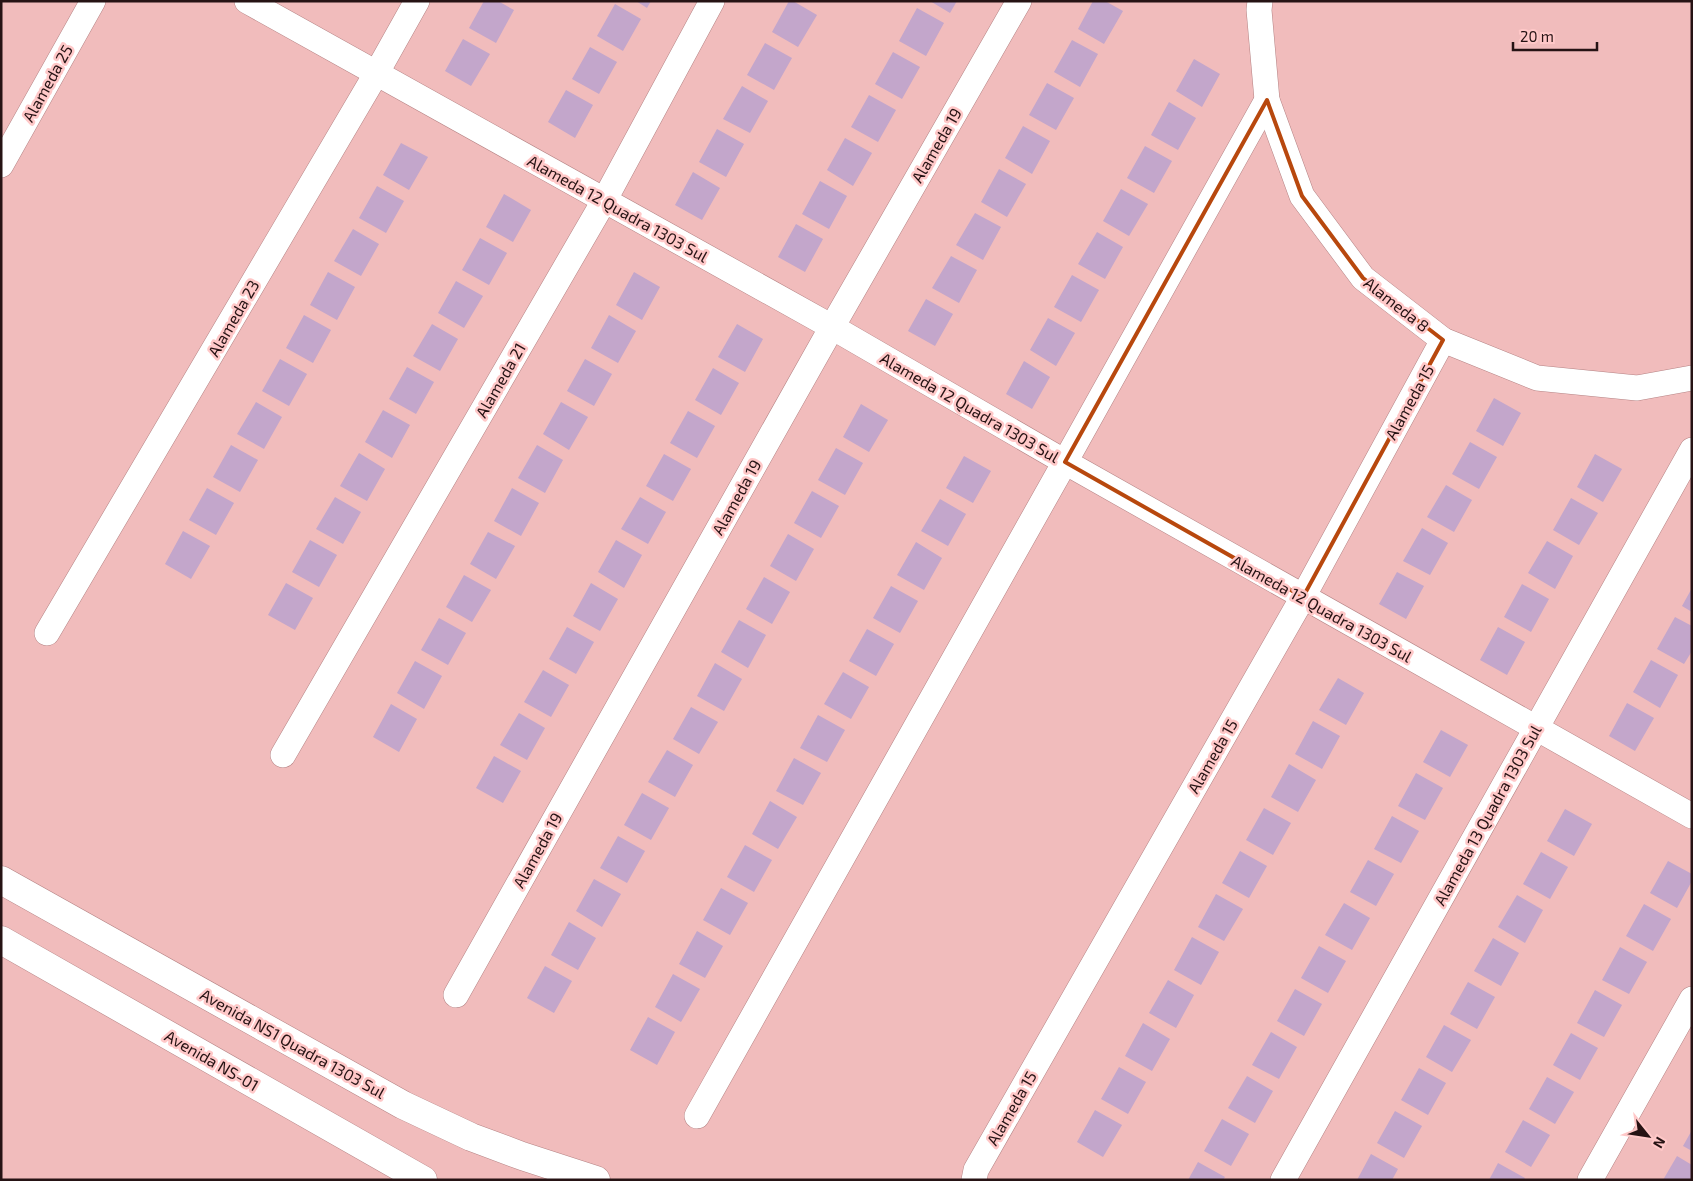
<svg xmlns="http://www.w3.org/2000/svg" width="1693" height="1181" font-family="'Exo 2',sans-serif">
	<style>
		.building { fill: #c3a6cb }
		.lines { fill: none; stroke-linecap: round; stroke-linejoin: round }
		.minor-casing { stroke: #b58384; stroke-width: 26 }
		.tertiary-casing { stroke: #b58384; stroke-width: 29 }
		.minor { stroke: #fff; stroke-width: 25 }
		.tertiary { stroke: #fff; stroke-width: 28 }
		.marked { fill: none; stroke: #b8480e; stroke-width: 4; stroke-linejoin: round }
		.labels { text-anchor: middle; dominant-baseline: central; stroke-width: 5; stroke-linejoin: round; paint-order: stroke }
		.street-label { font-size: 16px; fill: #261314; stroke: #ffc8c8 }
	</style>
	<rect width="100%" height="100%" fill="#f1bcbc"/>
	<g class="building">
		<polygon points="484,1 498,1 514,10 496,43 469,28"/>
		<polygon points="636,1 651,1 647,8"/>
		<polygon points="789,1 793,1 817,15 798,47 772,32"/>
		<polygon points="930,1 957,1 950,13"/>
		<polygon points="1093,1 1105,1 1123,11 1104,44 1078,29"/>
		<polygon points="615,4 641,19 623,51 597,36"/>
		<polygon points="917,8 944,23 926,56 899,41"/>
		<polygon points="463,39 490,54 471,86 445,71"/>
		<polygon points="1072,40 1098,54 1080,87 1054,72"/>
		<polygon points="765,43 792,58 774,90 747,75"/>
		<polygon points="590,47 617,62 599,94 572,79"/>
		<polygon points="893,52 920,67 902,99 875,84"/>
		<polygon points="1194,59 1220,74 1202,107 1176,91"/>
		<polygon points="1047,83 1074,98 1056,130 1029,115"/>
		<polygon points="742,86 768,101 750,133 723,119"/>
		<polygon points="566,90 593,105 575,138 548,122"/>
		<polygon points="869,95 896,110 878,142 851,127"/>
		<polygon points="1169,102 1196,118 1178,150 1151,135"/>
		<polygon points="1023,126 1050,141 1032,174 1005,158"/>
		<polygon points="717,129 744,144 726,177 699,162"/>
		<polygon points="845,138 872,153 853,186 827,170"/>
		<polygon points="401,143 428,157 409,190 383,175"/>
		<polygon points="1145,146 1172,161 1154,193 1127,178"/>
		<polygon points="999,169 1026,184 1007,217 981,202"/>
		<polygon points="693,172 720,188 702,220 675,205"/>
		<polygon points="820,181 847,196 829,229 802,214"/>
		<polygon points="377,186 404,201 386,233 359,218"/>
		<polygon points="1121,189 1148,204 1129,236 1103,221"/>
		<polygon points="504,194 531,210 513,242 486,227"/>
		<polygon points="975,213 1001,227 983,260 956,245"/>
		<polygon points="796,224 823,239 805,272 778,257"/>
		<polygon points="353,229 379,244 361,276 334,261"/>
		<polygon points="1097,232 1123,247 1105,279 1078,264"/>
		<polygon points="480,238 507,253 489,285 462,270"/>
		<polygon points="951,256 977,270 959,303 932,288"/>
		<polygon points="328,272 355,287 337,320 310,305"/>
		<polygon points="634,272 660,287 642,320 616,305"/>
		<polygon points="1072,275 1099,290 1081,322 1054,307"/>
		<polygon points="456,281 483,296 464,328 438,313"/>
		<polygon points="926,299 953,314 935,346 908,331"/>
		<polygon points="304,315 331,330 313,363 286,348"/>
		<polygon points="609,315 636,331 618,363 591,348"/>
		<polygon points="1048,318 1075,333 1056,366 1030,350"/>
		<polygon points="432,324 458,339 440,371 413,356"/>
		<polygon points="737,324 763,339 745,372 718,357"/>
		<polygon points="280,359 307,374 289,406 262,391"/>
		<polygon points="585,359 612,374 594,406 567,391"/>
		<polygon points="1024,361 1050,377 1032,409 1006,394"/>
		<polygon points="407,367 434,382 416,414 389,399"/>
		<polygon points="713,368 739,383 721,415 695,400"/>
		<polygon points="1494,398 1521,413 1503,446 1476,431"/>
		<polygon points="256,402 282,417 264,449 237,434"/>
		<polygon points="561,402 588,417 569,450 543,434"/>
		<polygon points="861,404 888,420 869,452 843,437"/>
		<polygon points="383,410 410,425 392,458 365,442"/>
		<polygon points="688,411 715,426 697,458 670,443"/>
		<polygon points="1470,442 1497,457 1479,489 1452,474"/>
		<polygon points="231,445 258,460 240,492 213,477"/>
		<polygon points="537,445 563,460 545,493 518,478"/>
		<polygon points="836,448 863,463 845,495 818,480"/>
		<polygon points="359,453 385,469 367,501 340,486"/>
		<polygon points="664,454 691,469 673,501 646,486"/>
		<polygon points="1595,454 1622,469 1603,502 1577,487"/>
		<polygon points="964,456 991,471 973,503 946,488"/>
		<polygon points="1446,485 1472,500 1454,532 1427,517"/>
		<polygon points="207,488 234,503 216,535 189,520"/>
		<polygon points="512,488 539,503 521,536 494,521"/>
		<polygon points="812,491 839,506 821,538 794,523"/>
		<polygon points="335,497 361,512 343,544 316,529"/>
		<polygon points="640,497 666,512 648,544 621,529"/>
		<polygon points="1571,498 1598,513 1579,545 1553,530"/>
		<polygon points="940,499 966,514 948,546 921,531"/>
		<polygon points="1422,528 1448,543 1430,575 1403,561"/>
		<polygon points="183,531 210,546 191,579 165,564"/>
		<polygon points="488,532 515,546 496,579 470,564"/>
		<polygon points="788,534 814,549 796,581 770,566"/>
		<polygon points="310,540 337,555 319,587 292,572"/>
		<polygon points="616,540 642,555 624,588 598,572"/>
		<polygon points="1547,541 1573,556 1555,589 1528,573"/>
		<polygon points="916,542 942,558 924,590 897,575"/>
		<polygon points="1397,572 1424,586 1406,619 1379,604"/>
		<polygon points="464,575 491,590 472,622 446,607"/>
		<polygon points="764,577 790,592 772,624 746,609"/>
		<polygon points="286,583 313,598 295,630 268,615"/>
		<polygon points="591,583 618,599 600,631 573,616"/>
		<polygon points="1522,584 1549,599 1531,632 1504,617"/>
		<polygon points="891,586 918,601 900,633 873,618"/>
		<polygon points="1692,588 1692,612 1682,606"/>
		<polygon points="1675,617 1692,626 1692,651 1684,664 1657,649"/>
		<polygon points="439,618 466,633 448,665 421,650"/>
		<polygon points="739,620 766,635 748,668 721,652"/>
		<polygon points="567,627 594,642 576,674 549,659"/>
		<polygon points="1498,627 1525,642 1507,675 1480,660"/>
		<polygon points="867,629 894,644 876,676 849,661"/>
		<polygon points="1651,660 1678,675 1660,708 1633,692"/>
		<polygon points="415,661 442,676 424,709 397,693"/>
		<polygon points="715,663 742,679 724,711 697,696"/>
		<polygon points="543,670 569,685 551,717 524,702"/>
		<polygon points="843,672 869,687 851,719 824,704"/>
		<polygon points="1338,678 1364,693 1346,725 1319,710"/>
		<polygon points="1627,703 1654,718 1635,751 1609,736"/>
		<polygon points="391,704 417,719 399,752 373,737"/>
		<polygon points="691,707 718,722 699,754 673,739"/>
		<polygon points="519,713 545,728 527,760 500,745"/>
		<polygon points="818,715 845,730 827,762 800,748"/>
		<polygon points="1313,721 1340,736 1322,769 1295,754"/>
		<polygon points="1441,730 1468,745 1450,777 1423,762"/>
		<polygon points="667,750 693,765 675,797 648,782"/>
		<polygon points="494,756 521,771 503,803 476,788"/>
		<polygon points="794,758 821,773 803,805 776,791"/>
		<polygon points="1289,764 1316,780 1298,812 1271,797"/>
		<polygon points="1416,773 1443,788 1425,820 1398,806"/>
		<polygon points="642,793 669,808 651,840 624,825"/>
		<polygon points="770,801 797,817 778,849 752,834"/>
		<polygon points="1264,808 1291,823 1273,855 1246,840"/>
		<polygon points="1565,809 1592,824 1574,856 1547,841"/>
		<polygon points="1392,816 1419,831 1401,863 1374,849"/>
		<polygon points="618,836 645,851 627,883 600,868"/>
		<polygon points="745,845 772,860 754,892 727,877"/>
		<polygon points="1240,851 1267,866 1249,898 1222,883"/>
		<polygon points="1541,852 1568,867 1550,899 1523,884"/>
		<polygon points="1368,860 1394,874 1376,906 1350,892"/>
		<polygon points="1668,861 1692,874 1692,881 1677,908 1650,893"/>
		<polygon points="594,879 621,894 602,927 576,911"/>
		<polygon points="721,888 748,903 730,935 703,920"/>
		<polygon points="1216,894 1243,909 1224,941 1198,927"/>
		<polygon points="1517,895 1543,910 1525,943 1498,927"/>
		<polygon points="1344,903 1370,918 1352,950 1325,935"/>
		<polygon points="1644,904 1671,919 1653,951 1626,936"/>
		<polygon points="569,922 596,938 578,970 551,955"/>
		<polygon points="697,931 723,946 705,978 679,964"/>
		<polygon points="1192,937 1219,952 1201,985 1174,970"/>
		<polygon points="1493,938 1519,953 1501,986 1474,971"/>
		<polygon points="1319,946 1346,961 1328,993 1301,978"/>
		<polygon points="1620,947 1647,962 1629,994 1602,980"/>
		<polygon points="545,966 572,981 554,1013 527,998"/>
		<polygon points="673,974 700,989 681,1022 655,1007"/>
		<polygon points="1168,980 1194,995 1176,1028 1149,1013"/>
		<polygon points="1468,982 1495,997 1477,1029 1450,1014"/>
		<polygon points="1295,989 1322,1004 1304,1036 1277,1021"/>
		<polygon points="1595,990 1622,1005 1604,1037 1577,1023"/>
		<polygon points="648,1017 675,1032 657,1065 630,1050"/>
		<polygon points="1143,1023 1170,1039 1152,1071 1125,1056"/>
		<polygon points="1444,1025 1471,1040 1452,1072 1426,1057"/>
		<polygon points="1271,1032 1297,1047 1279,1079 1252,1065"/>
		<polygon points="1571,1033 1598,1048 1580,1080 1553,1065"/>
		<polygon points="1119,1067 1146,1082 1128,1114 1101,1099"/>
		<polygon points="1419,1068 1446,1083 1428,1115 1401,1100"/>
		<polygon points="1247,1076 1273,1091 1255,1123 1228,1108"/>
		<polygon points="1547,1077 1574,1092 1555,1124 1529,1109"/>
		<polygon points="1095,1110 1122,1125 1103,1157 1077,1142"/>
		<polygon points="1395,1111 1422,1126 1404,1158 1377,1143"/>
		<polygon points="1222,1119 1249,1134 1231,1166 1204,1151"/>
		<polygon points="1523,1120 1550,1135 1531,1167 1505,1152"/>
		<polygon points="1692,1130 1692,1151 1683,1146"/>
		<polygon points="1371,1154 1398,1169 1392,1180 1357,1180"/>
		<polygon points="1677,1156 1692,1165 1692,1180 1663,1180"/>
		<polygon points="1198,1162 1225,1177 1223,1180 1188,1180"/>
		<polygon points="1498,1163 1525,1178 1524,1180 1489,1180"/>
	</g>
	<g class="lines">
		<g class="minor-casing">
			<g id="minor">
				<polyline points="247,1 832,327 1065,462 1692,816"/>
				<polyline points="1260,1 1259,10 1267,100 1302,196 1363,278 1443,340 1537,378 1637,388 1692,378"/>
				<polyline points="1,165 93,1"/>
				<polyline points="47,633 376,74 417,1"/>
				<polyline points="283,755 604,201 712,1"/>
				<polyline points="456,995 832,327 1019,1"/>
				<polyline points="697,1116 1065,462 1267,100"/>
				<polyline points="974,1180 976,1170 1303,597 1443,340"/>
				<polyline points="1283,1180 1692,450"/>
				<polyline points="1590,1180 1692,999"/>
			</g>
		</g>
		<g class="tertiary-casing">
			<g id="tertiary">
				<polyline points="1,880 403,1105 471,1137 522,1156 596,1180"/>
				<polyline points="1,940 423,1180"/>
			</g>
		</g>
		<use href="#minor" class="minor"/>
		<use href="#tertiary" class="tertiary"/>
	</g>
	<path class="marked" d="M1267,100l35,96 61,82 80,62 -140,257 -238,-135z"/>
	<g class="labels">
		<g class="street-label">
			<text transform="translate(47 83) rotate(-61)">Alameda 25</text>
			<text transform="translate(936 145) rotate(-60)">Alameda 19</text>
			<text transform="translate(618 208) rotate(29)">Alameda 12 Quadra 1303 Sul</text>
			<text transform="translate(1397 304) rotate(38)">Alameda 8</text>
			<text transform="translate(233 318) rotate(-60)">Alameda 23</text>
			<text transform="translate(500 380) rotate(-60)">Alameda 21</text>
			<text transform="translate(1409 402) rotate(-61)">Alameda 15</text>
			<text transform="translate(970 407) rotate(30)">Alameda 12 Quadra 1303 Sul</text>
			<text transform="translate(736 497) rotate(-61)">Alameda 19</text>
			<text transform="translate(1322 608) rotate(29)">Alameda 12 Quadra 1303 Sul</text>
			<text transform="translate(1212 756) rotate(-60)">Alameda 15</text>
			<text transform="translate(1487 815) rotate(-61)">Alameda 13 Quadra 1303 Sul</text>
			<text transform="translate(537 850) rotate(-61)">Alameda 19</text>
			<text transform="translate(293 1043) rotate(29)">Avenida NS1 Quadra 1303 Sul</text>
			<text transform="translate(212 1060) rotate(30)">Avenida NS-01</text>
			<text transform="translate(1011 1108) rotate(-60)">Alameda 15</text>
		</g>
	</g>
	<rect width="1693" height="1181" fill="none" stroke="#261314" stroke-width="5"/>
	<g transform="translate(1648 1136) rotate(120)" stroke="#ffc8c8" stroke-width="4" paint-order="stroke">
	<path d="M0-4L9 19L0 12L-9 19Z" fill="#261314"/>
	<text y="-8" font-size="14" font-weight="bold" text-anchor="middle" fill="#261314">N</text>
	</g>
	<path d="M1513 42v8h84v-8" fill="none" stroke="#261314" stroke-width="2.5"/>
	<text x="1520" y="42" font-size="15" fill="#261314" stroke="#ffc8c8" stroke-width="4" paint-order="stroke">20 m</text>
</svg>
